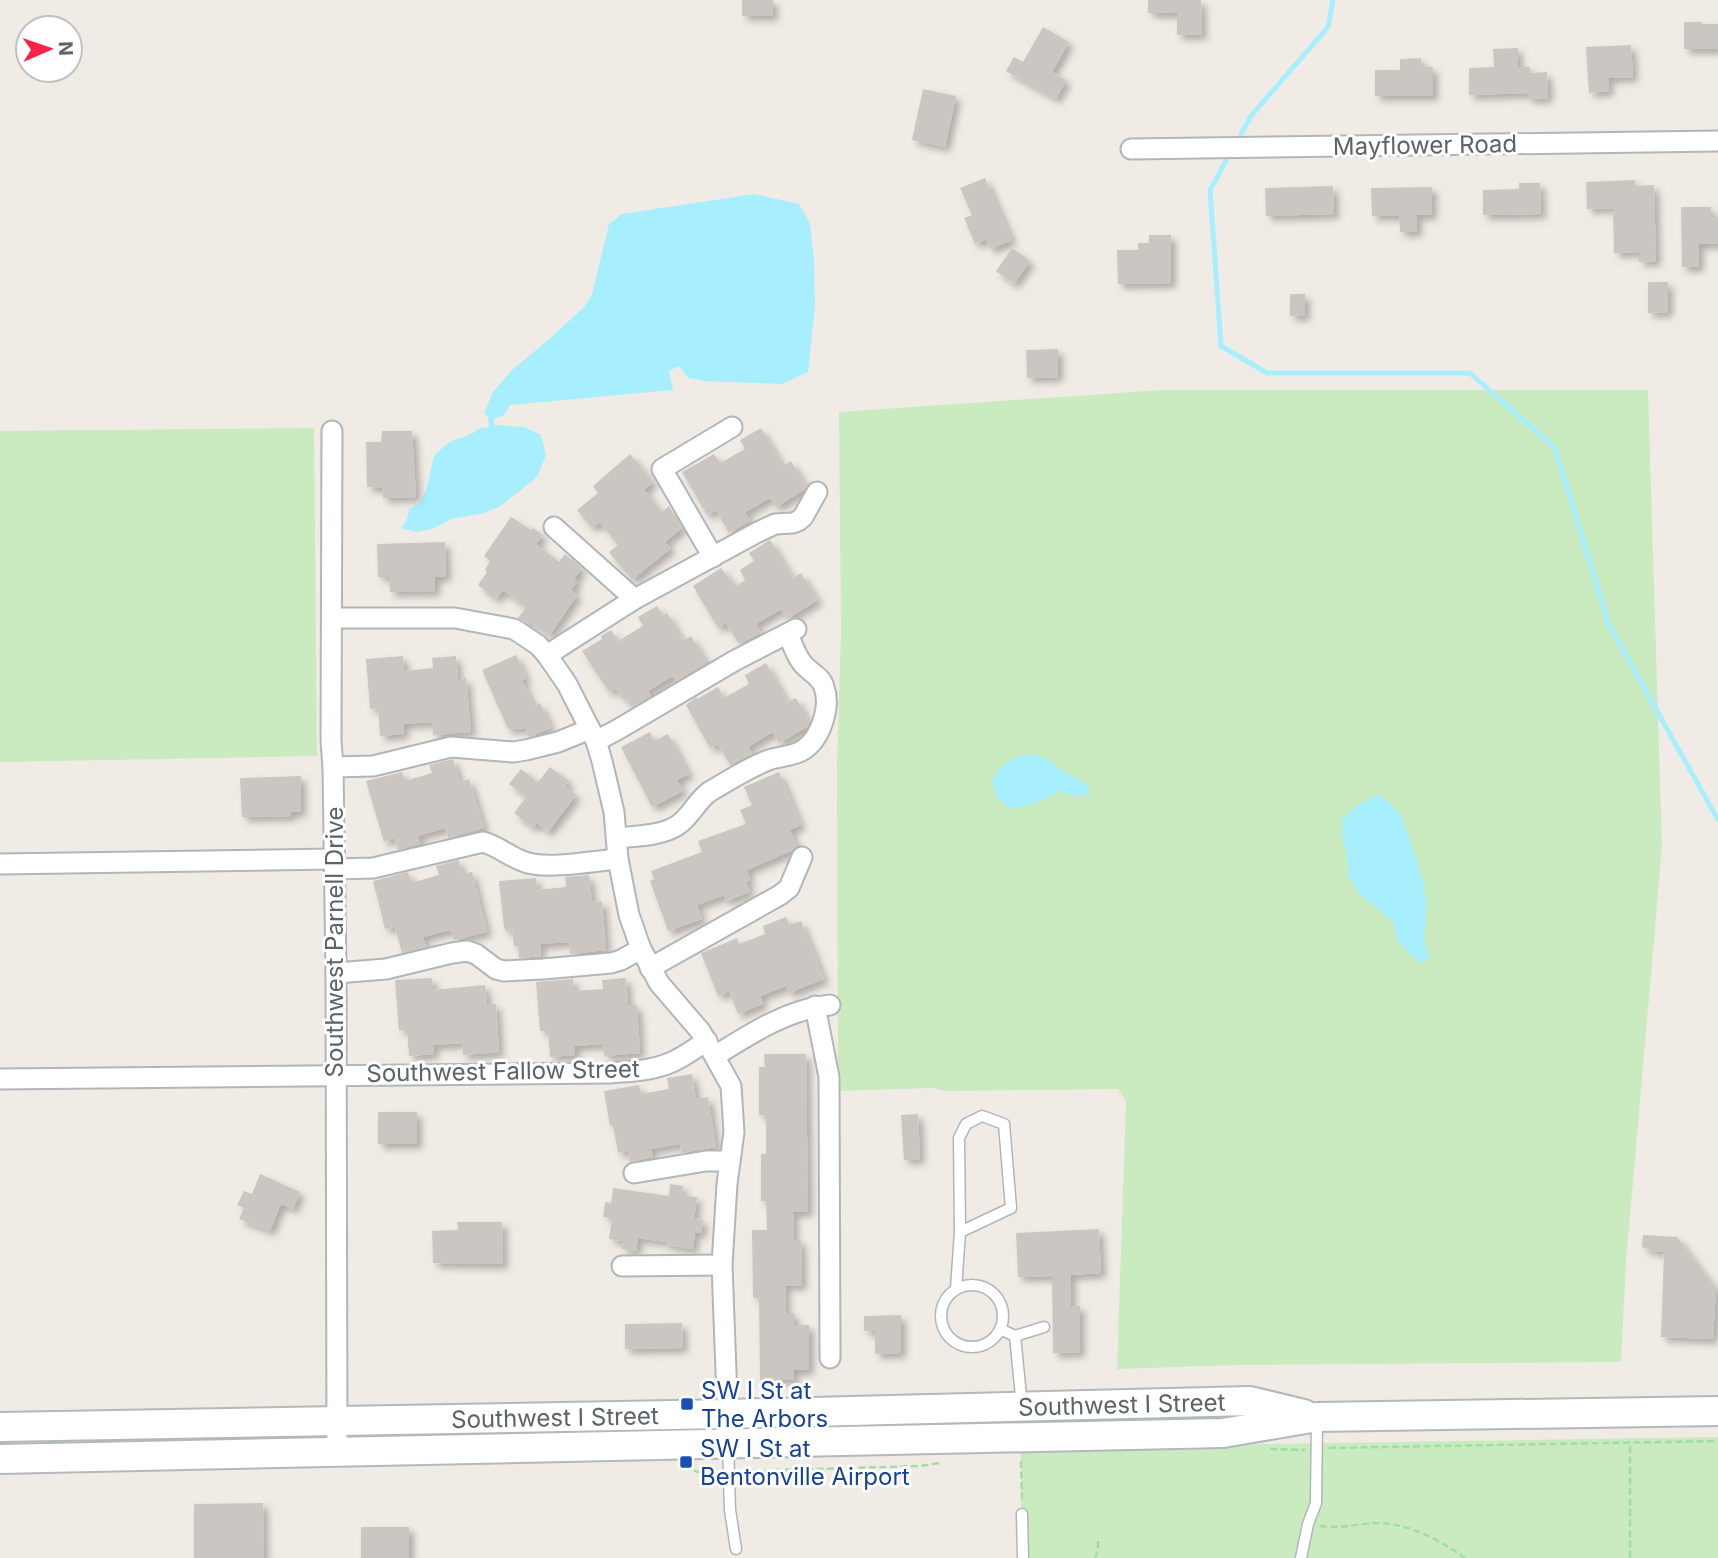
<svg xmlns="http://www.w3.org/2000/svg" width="1718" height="1558" font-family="Inter,sans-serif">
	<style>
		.green { fill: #caebc0 }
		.water { fill: #a7efff }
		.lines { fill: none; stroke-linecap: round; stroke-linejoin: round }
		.stream { stroke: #a7efff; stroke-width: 5 }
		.building { fill: #ccc6c2; filter: url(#shadow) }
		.service-casing { stroke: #b1b6b9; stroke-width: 13 }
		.minor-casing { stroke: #b1b6b9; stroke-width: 23 }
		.secondary-casing { stroke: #b2b8bc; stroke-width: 32 }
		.path { stroke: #a1dea2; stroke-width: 2.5; stroke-dasharray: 7 3.5; stroke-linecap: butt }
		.service { stroke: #fff; stroke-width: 10 }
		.minor { stroke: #fff; stroke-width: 19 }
		.secondary { stroke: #fff; stroke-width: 28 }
		.transit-dot { fill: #1a4fb4; stroke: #fff; stroke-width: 2.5 }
		.labels { text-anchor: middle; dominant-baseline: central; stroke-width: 6; stroke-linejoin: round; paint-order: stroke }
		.street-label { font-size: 24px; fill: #5d6467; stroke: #fff }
		.transit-label { font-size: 24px; fill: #164399; stroke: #fff; text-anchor: start }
	</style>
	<defs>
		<filter id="shadow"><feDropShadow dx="5" dy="5" stdDeviation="3.5" flood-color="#0004"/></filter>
	</defs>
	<rect width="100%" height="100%" fill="#f1ebe5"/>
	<g class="green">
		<polygon points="1163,390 1648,390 1662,847 1626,1262 1621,1362 1239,1365 1117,1369 1126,1101 1118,1089 943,1091 934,1088 838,1091 837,768 841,631 839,412"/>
		<polygon points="314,428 317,756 0,762 0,431"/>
		<polygon points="1718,1437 1718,1558 1021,1558 1021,1448"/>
	</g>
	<g class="water">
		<polygon points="754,194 799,204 810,223 814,261 815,306 808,372 782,384 704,381 688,378 679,366 669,371 673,390 510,405 504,415 494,419 494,425 524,427 541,435 546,455 537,477 501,506 484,513 451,519 435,528 417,532 401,528 407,519 409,509 420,503 426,491 434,456 440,450 451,441 467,436 481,428 489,427 488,418 484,413 493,392 512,370 548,340 584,307 592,294 609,224 622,214"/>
		<path d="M1031,754c14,3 21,8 31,16 11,8 20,8 29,20l-6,5h-13l-13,-4c-17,11 -30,16 -50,18l-13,-13 -4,-16c10,-17 20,-24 39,-26z"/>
		<polygon points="1379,794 1400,813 1423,879 1427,908 1424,939 1429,958 1422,964 1409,953 1397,939 1394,923 1359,893 1348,876 1347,855 1342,835 1342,820 1358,805"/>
	</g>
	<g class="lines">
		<g class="stream">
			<polyline points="1241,134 1251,116 1328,27 1333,0"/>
			<polyline points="1226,161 1210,190 1221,346 1267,373 1470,373 1555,448 1609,625 1718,820"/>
		</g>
	</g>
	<g class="building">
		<rect x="742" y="0" width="31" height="16"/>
		<polygon points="1148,0 1201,0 1202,35 1177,35 1177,13 1148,13"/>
		<polygon points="1684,22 1702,22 1702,24 1718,24 1718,49 1684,49"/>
		<polygon points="1043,27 1069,42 1052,72 1066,80 1056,99 1006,71 1014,57 1023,62"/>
		<polygon points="1631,45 1633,77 1608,78 1609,91 1589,93 1586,47"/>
		<polygon points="1518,48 1518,67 1530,67 1530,73 1547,72 1548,98 1528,99 1528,93 1469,95 1469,68 1494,67 1493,49"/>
		<polygon points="1421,58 1421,67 1433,67 1433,96 1375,96 1375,70 1400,70 1400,59"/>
		<polygon points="923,89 956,96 945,147 912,140"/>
		<polygon points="985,178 1012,240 990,249 986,239 975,244 964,218 972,215 960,188"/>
		<polygon points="1635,180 1635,186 1654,185 1656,261 1639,262 1639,252 1614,253 1613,208 1587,209 1586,182"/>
		<polygon points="1519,183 1540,183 1541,214 1483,215 1483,190 1519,189"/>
		<polygon points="1333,186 1334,214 1266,216 1265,188"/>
		<polygon points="1432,187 1432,215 1417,215 1417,232 1400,232 1399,216 1372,216 1371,188"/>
		<polygon points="1681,207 1711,207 1711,217 1718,217 1718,244 1699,244 1699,267 1682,267"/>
		<polygon points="1149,235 1171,235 1171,283 1118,284 1117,250 1138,250 1138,243 1149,243"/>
		<polygon points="1012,248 1030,261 1014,284 996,271"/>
		<polygon points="1648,282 1668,282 1668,312 1648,313"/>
		<rect x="1290" y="294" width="15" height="22"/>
		<polygon points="1058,349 1058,377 1027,378 1026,350"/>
		<polygon points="761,428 783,466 791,461 806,486 804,490 776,507 770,498 745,512 750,521 729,533 716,510 707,515 682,472 714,454 720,463 745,449 740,440"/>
		<polygon points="382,431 412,431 416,497 383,498 382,488 367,487 366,442 381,442"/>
		<polygon points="630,454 653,482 644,490 662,512 669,506 682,528 665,542 671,548 632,580 609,552 618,545 600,522 592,528 577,510 598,493 593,486"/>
		<polygon points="511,517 531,530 533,528 543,535 536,544 559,562 565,554 582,568 574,579 577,582 571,590 577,595 550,635 530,622 529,624 518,618 526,607 503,590 496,599 478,585 487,572 485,570 490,561 484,556"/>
		<polygon points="770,540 793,578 801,573 818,600 787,619 781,609 756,624 761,633 739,644 726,623 718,628 693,586 721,568 736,586 745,580 740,570 754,561 749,553"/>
		<polygon points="445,542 446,577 435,577 435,591 390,592 389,577 378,577 377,544"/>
		<polygon points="657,606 663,616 667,613 683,641 691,636 706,661 704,662 705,664 676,681 673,676 648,691 651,696 632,707 626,698 624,700 615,688 609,692 582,651 602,639 601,636 611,630 618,641 643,626 638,617"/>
		<polygon points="516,655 526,678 522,680 534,706 540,703 551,728 528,737 526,728 508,729 482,670"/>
		<polygon points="403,656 404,671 433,668 432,658 456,656 458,681 466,677 471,732 433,735 432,722 403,724 404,734 380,736 378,708 370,709 366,659"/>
		<polygon points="766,663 787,702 796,698 809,722 807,727 779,743 773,732 748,747 752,754 730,765 718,744 710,748 686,705 696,697 697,699 718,687 724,698 749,684 745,675"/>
		<polygon points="650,732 654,741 668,734 689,774 677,780 683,791 652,807 621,747"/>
		<polygon points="453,759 460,782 469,779 484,828 448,838 445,828 418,836 420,844 398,850 394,838 384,842 366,781 402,772 405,781 432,773 429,765"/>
		<polygon points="550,767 569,781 565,786 576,795 548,832 537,823 533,828 514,813 526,797 509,784 521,769 538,782"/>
		<polygon points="779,772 801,825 790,830 797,846 791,851 747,870 750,880 746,882 750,892 726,901 724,895 697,905 702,919 668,931 650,881 654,879 651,871 702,852 698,841 746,824 740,810 752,805 744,787"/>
		<polygon points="301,776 301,812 291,812 291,816 242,817 240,778"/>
		<polygon points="459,860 462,874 472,872 487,932 454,940 451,930 423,937 426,947 402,953 395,927 385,929 373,881 408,872 411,883 439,875 436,866"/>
		<polygon points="589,875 592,902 602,901 606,950 570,954 569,942 540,944 541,956 519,958 518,946 514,946 512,930 505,931 505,928 504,928 499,881 536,878 537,890 566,887 565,877"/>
		<polygon points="786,917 789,925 801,921 824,979 789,993 786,986 760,996 763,1004 738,1014 729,991 718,996 701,953 737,938 739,944 765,934 763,926"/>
		<polygon points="432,978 433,990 485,985 487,1004 496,1004 499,1052 463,1055 462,1043 433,1045 434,1054 409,1056 407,1030 399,1030 395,980"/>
		<polygon points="626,978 628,1005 637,1005 640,1053 604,1056 603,1044 575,1046 575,1055 550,1057 548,1031 540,1031 536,982 573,979 574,991 603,989 602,980"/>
		<polygon points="764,1054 806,1054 808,1212 793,1212 794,1240 801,1240 802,1285 785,1286 786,1313 794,1313 794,1325 809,1325 809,1370 794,1370 794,1380 760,1380 759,1298 753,1298 752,1230 767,1230 766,1201 761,1201 761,1154 766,1154 766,1125 765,1115 759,1115 759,1067 765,1067"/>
		<polygon points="692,1074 696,1099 708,1097 716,1147 681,1153 680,1144 651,1149 653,1157 630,1162 628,1151 618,1153 613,1125 610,1126 604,1091 639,1085 641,1094 669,1089 667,1078"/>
		<rect x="378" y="1112" width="39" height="32"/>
		<polygon points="918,1114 920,1159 904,1160 901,1115"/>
		<polygon points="260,1174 300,1192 293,1209 281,1204 270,1231 239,1219 244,1208 237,1205 244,1191 252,1194"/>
		<polygon points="670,1184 683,1186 682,1195 697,1197 694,1218 703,1220 701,1233 695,1232 693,1249 666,1245 666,1242 638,1238 636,1251 622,1249 623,1241 609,1239 612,1218 603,1217 605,1202 611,1203 613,1188 669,1196"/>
		<polygon points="457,1222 502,1222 503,1264 433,1263 432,1231 458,1230"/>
		<polygon points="1099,1229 1101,1273 1071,1275 1071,1306 1080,1306 1080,1352 1053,1353 1052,1276 1018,1277 1016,1233"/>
		<polygon points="1643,1235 1677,1237 1716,1289 1713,1339 1661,1337 1664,1252 1653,1251 1642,1247"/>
		<polygon points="901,1315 901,1353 875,1354 875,1331 864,1331 864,1316"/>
		<polygon points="682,1323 683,1348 625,1349 625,1324"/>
		<polygon points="263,1503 264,1558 194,1558 194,1504"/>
		<rect x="361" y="1527" width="48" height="31"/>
	</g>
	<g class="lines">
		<g class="service-casing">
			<g id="service">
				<circle cx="972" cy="1316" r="31"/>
				<polyline points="956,1289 960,1232 959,1138 966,1124 982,1116 1004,1124 1011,1208 960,1232"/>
				<polyline points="1000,1329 1015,1336 1022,1406"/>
				<polyline points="1015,1336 1044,1327"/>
				<polyline points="728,1444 730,1510 736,1549"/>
				<polyline points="1022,1514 1023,1558"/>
				<polyline points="1301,1558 1308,1524 1316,1503 1317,1418"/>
			</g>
		</g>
		<g class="minor-casing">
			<g id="minor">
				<polyline points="1131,149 1718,141"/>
				<polyline points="332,431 331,741 333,767 336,973 337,1452"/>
				<polyline points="554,527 629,594 633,600"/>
				<polyline points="713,557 662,469 732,427"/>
				<polyline points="332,618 455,618 514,629 538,645 547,655 567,684 596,741 602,761 614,812 618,859 629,915 641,949 659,983 701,1032 731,1086 734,1132 727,1184 722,1265 728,1425"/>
				<polyline points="547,655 633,600 758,532 775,524 793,523 798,521 803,517 817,492"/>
				<polyline points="596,741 617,730 734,661 796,629"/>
				<polyline points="333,767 373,766 451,747 513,752 526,750 558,742 590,729"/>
				<path d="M617,838c19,-2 45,-2 61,-13 12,-8 19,-24 31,-33 19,-11 37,-23 57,-31 12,-5 26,-4 37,-11 18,-11 28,-44 21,-63 -3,-11 -15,-15 -22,-24 -6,-8 -10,-19 -14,-29"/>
				<polyline points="0,864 334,859"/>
				<path d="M335,869l38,-1 110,-26c16,4 29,17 45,21 22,6 66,-2 90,-4"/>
				<polyline points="650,968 780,895 789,888 802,857"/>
				<polyline points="336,973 386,969 452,953 467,951 476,954 496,969 504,971 543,969 611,963 621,960 641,949"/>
				<polyline points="815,1006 829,1077 830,1358"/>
				<path d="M715,1056c35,-22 73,-47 115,-51"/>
				<path d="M0,1079l610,-6c21,-2 42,-2 62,-11 12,-5 23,-14 35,-21"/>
				<polyline points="634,1173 706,1161 730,1161"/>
				<polyline points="622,1266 722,1265"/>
			</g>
		</g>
		<g class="secondary-casing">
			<g id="secondary">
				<path id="s1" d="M0,1427l727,-13 523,-13 54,13"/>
				<polyline points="0,1459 1223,1433 1317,1417 1718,1411"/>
			</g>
		</g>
		<g class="path">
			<polyline points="1329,1448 1718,1441"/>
			<polyline points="1270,1449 1305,1450"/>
			<polyline points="1021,1461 1022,1500"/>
			<polyline points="684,1467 698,1472 715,1472"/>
			<polyline points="743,1471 920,1466 939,1463"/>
			<path d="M1320,1526c18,3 36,-2 54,-3 35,0 64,16 91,35"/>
			<polyline points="1095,1558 1098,1550 1098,1537"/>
			<polyline points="1630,1558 1630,1443"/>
		</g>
		<use href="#service" class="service"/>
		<use href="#minor" class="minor"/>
		<use href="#secondary" class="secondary"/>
	</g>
	<g class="transit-dot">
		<rect x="680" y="1397" width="14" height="14" rx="3.5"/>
		<rect x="679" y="1455" width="14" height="14" rx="3.5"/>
	</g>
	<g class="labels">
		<g class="street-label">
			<text transform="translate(1425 145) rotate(-1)">Mayflower Road</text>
			<text transform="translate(334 942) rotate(-90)">Southwest Parnell Drive</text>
			<text transform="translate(503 1071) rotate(-1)">Southwest Fallow Street</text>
			<text stroke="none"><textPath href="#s1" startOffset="1122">Southwest I Street</textPath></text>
			<text stroke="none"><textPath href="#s1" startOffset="555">Southwest I Street</textPath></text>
		</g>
		<g class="transit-label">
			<text x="701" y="1390">SW I St at<tspan x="701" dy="28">The Arbors</tspan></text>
			<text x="700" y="1448">SW I St at<tspan x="700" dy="28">Bentonville Airport</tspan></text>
		</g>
	</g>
	<g transform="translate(49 49) rotate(88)"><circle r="33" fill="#ffffff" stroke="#bec1c2" stroke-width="2"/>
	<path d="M0-5L12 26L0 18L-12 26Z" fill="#fb2147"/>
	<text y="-10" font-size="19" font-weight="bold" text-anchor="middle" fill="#5d6467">N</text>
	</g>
</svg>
